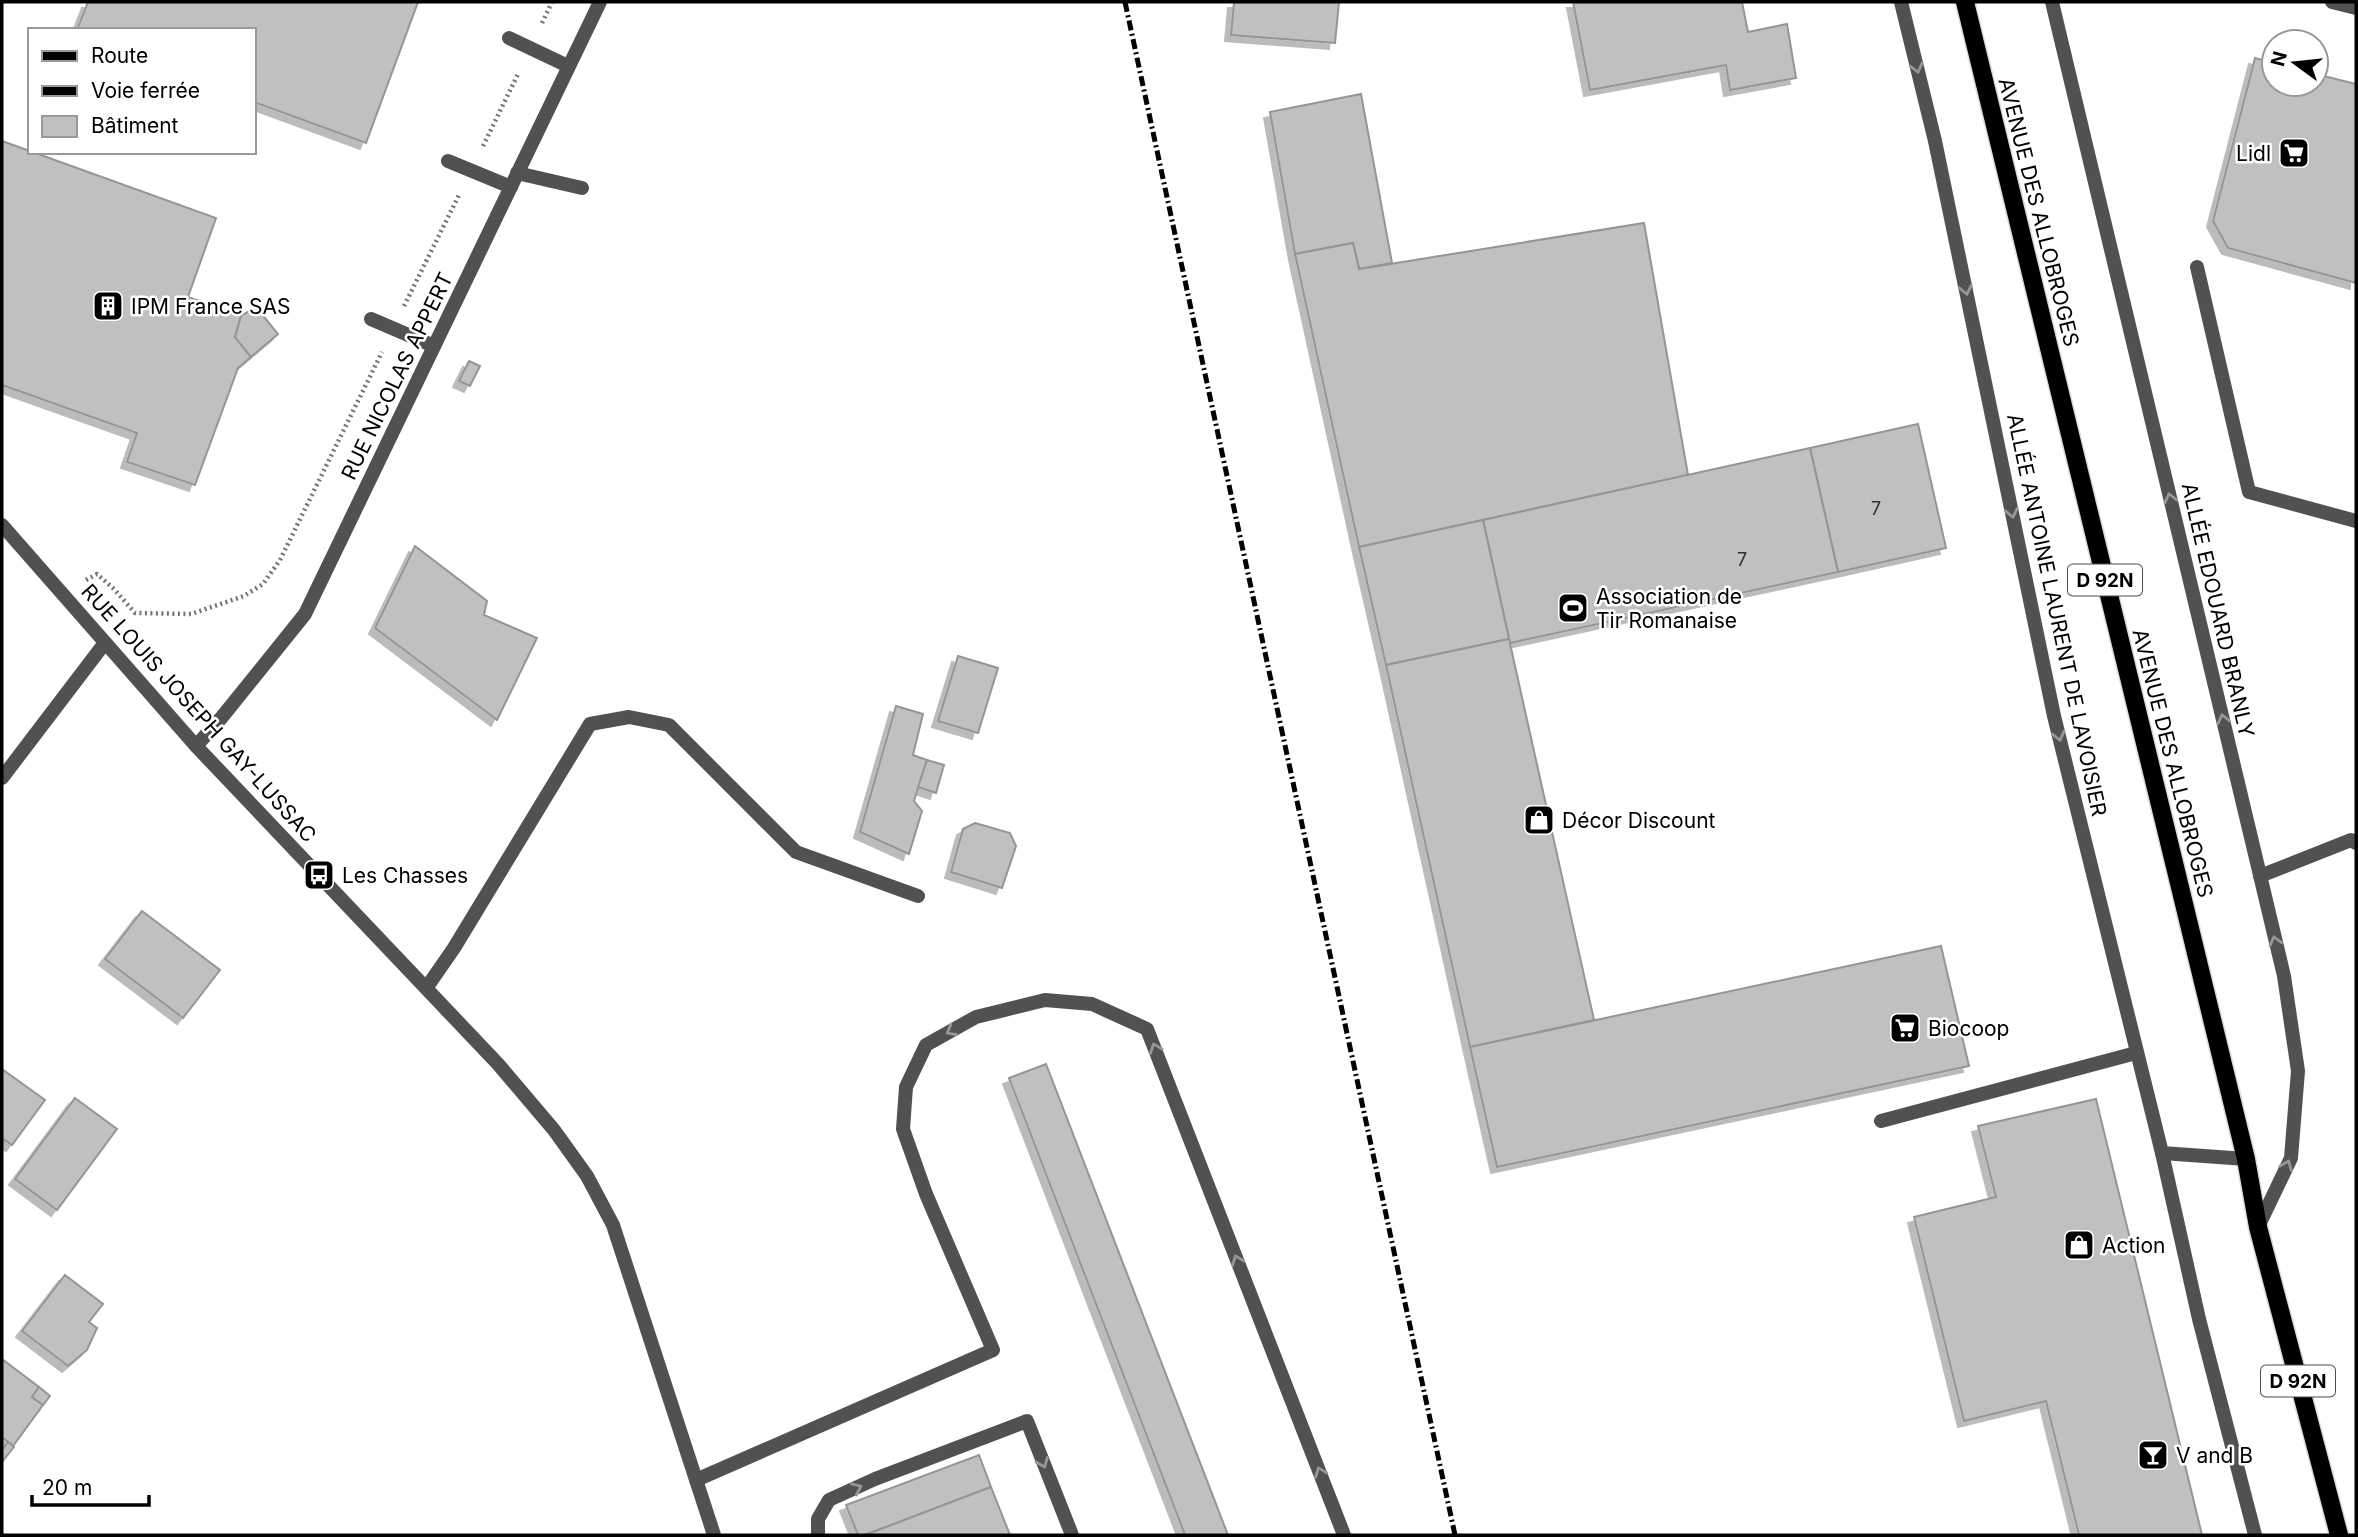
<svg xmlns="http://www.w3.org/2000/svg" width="2358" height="1537" font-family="Inter,sans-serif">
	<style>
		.building { fill: #c0c0c0; stroke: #959595; stroke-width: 2; filter: url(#shadow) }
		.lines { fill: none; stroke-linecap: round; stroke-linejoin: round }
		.primary-casing { stroke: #dbdbdb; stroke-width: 21 }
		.path { stroke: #737373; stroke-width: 4.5; stroke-dasharray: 2 3.5; stroke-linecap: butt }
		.service { stroke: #515151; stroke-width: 14 }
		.minor { stroke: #515151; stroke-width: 14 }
		.tertiary { stroke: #515151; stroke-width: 14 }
		.primary { stroke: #000; stroke-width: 18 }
		.rail { stroke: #000; stroke-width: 5; stroke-dasharray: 10 3.5 2 3.5; stroke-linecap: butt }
		.oneway { stroke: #979797 }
		.labels { text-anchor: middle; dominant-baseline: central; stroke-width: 5; stroke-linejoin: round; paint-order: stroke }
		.number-label { font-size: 18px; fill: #303030 }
		.shield { fill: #fff; stroke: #4c4c4c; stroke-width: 2 }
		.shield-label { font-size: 19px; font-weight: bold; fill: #000 }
		.poi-label { font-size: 21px; fill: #000; stroke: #fff; text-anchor: start }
		.street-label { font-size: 21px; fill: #000; stroke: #fff }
	</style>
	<defs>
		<filter id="shadow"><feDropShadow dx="-6" dy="6" stdDeviation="0" flood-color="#0004"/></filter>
	</defs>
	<rect width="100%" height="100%" fill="#fff"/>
	<g class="building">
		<polygon points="88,2 418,2 366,143 254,102 254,30 77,30"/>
		<polygon points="1234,2 1339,2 1335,43 1231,35"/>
		<polygon points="1573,2 1742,2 1748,32 1787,24 1796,78 1730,90 1726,65 1590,90"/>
		<polygon points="2255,58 2274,63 2274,84 2316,84 2316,74 2356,84 2356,283 2228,248 2213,221"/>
		<polygon points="1361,94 1392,263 1359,269 1353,243 1295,254 1270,112"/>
		<polygon points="2,141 216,218 188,297 241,316 235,337 251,357 238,368 195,485 127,462 137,433 2,385"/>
		<polygon points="1644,223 1688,475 1359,547 1295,254 1353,243 1359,269"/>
		<polygon points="256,307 278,334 251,357 235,337 241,316"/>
		<polygon points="469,361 480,366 470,386 459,381"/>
		<polygon points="1918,424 1946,548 1838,572 1810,448"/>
		<polygon points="1810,448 1838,572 1510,643 1483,520"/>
		<polygon points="1483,520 1509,639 1386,665 1359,547"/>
		<polygon points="415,546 487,601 484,615 537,638 497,720 375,628"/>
		<polygon points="1509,639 1594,1020 1470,1047 1386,665"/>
		<polygon points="958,656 998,668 978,733 938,721"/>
		<polygon points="896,706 923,714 913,755 927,760 914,801 922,811 909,854 860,832"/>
		<polygon points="927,760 944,765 936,793 918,787"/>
		<polygon points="975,823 1010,833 1016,846 1002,888 951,872 963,829"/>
		<polygon points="142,911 220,970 183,1018 105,959"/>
		<polygon points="1941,946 1969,1066 1497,1167 1470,1047"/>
		<polygon points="1046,1064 1228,1535 1185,1535 1009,1078"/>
		<polygon points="2,1069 45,1100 12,1145 2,1138"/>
		<polygon points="75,1098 117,1129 57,1210 15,1179"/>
		<polygon points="2096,1099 2202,1535 2079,1535 2046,1401 1964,1421 1914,1217 1996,1197 1978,1126"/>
		<polygon points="65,1275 103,1304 89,1322 97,1328 87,1350 68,1366 22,1331"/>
		<polygon points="2,1359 39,1387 32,1397 43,1405 13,1446 2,1437"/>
		<polygon points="39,1387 50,1396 43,1405 32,1397"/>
		<polygon points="8,1442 14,1447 2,1462 2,1450"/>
		<polygon points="979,1455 991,1487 865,1535 858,1535 846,1505"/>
		<polygon points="991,1487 1010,1535 865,1535"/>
	</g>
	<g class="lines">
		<g class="primary-casing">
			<polyline id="primary" points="1965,2 2246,1159 2258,1227 2339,1535"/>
		</g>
		<g class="path">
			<polyline points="542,23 552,2"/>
			<polyline points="483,146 519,72"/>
			<polyline points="404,306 459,195"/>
			<polyline points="86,580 97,574 114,589 135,613 191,614 244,596 263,584 280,560 382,352"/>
		</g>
		<g class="service">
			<polyline points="2332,2 2356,8"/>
			<polyline points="509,38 568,66"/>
			<polyline points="448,161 511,187"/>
			<polyline points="517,173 582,188"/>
			<polyline points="2197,267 2249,492 2356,521"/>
			<polyline points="371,319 434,346"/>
			<polyline points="2260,876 2351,840 2356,843"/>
			<polyline points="1881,1121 2136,1053"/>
			<polyline points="2162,1153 2199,1319 2255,1535"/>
			<polyline points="696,1480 993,1350 926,1194 903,1129 906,1087 926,1045 976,1017 1045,1000 1092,1004 1147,1029 1344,1535"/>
			<polyline points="818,1535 818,1519 829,1500 875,1479 1027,1421 1072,1535"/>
		</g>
		<g class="minor">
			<polyline points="1901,2 1935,141 2054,716 2162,1153 2246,1159"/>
			<polyline points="2052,2 2284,976 2298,1071 2291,1158 2258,1227"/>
			<polyline points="2,525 196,746"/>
			<polyline points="2,778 104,644"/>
			<polyline points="427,987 454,948 590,724 629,717 669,725 796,852 918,896"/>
		</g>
		<polyline class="tertiary" points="600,2 305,614 222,717 196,746 498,1064 554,1130 587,1176 613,1225 714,1535"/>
		<use href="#primary" class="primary"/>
		<polyline class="rail" points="1125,2 1455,1535"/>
	</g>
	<defs><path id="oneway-chevron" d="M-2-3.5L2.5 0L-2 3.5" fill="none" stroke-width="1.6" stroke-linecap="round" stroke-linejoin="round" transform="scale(1.75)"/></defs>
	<g class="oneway">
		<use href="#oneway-chevron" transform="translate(1917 68) rotate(76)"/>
		<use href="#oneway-chevron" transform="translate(1966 290) rotate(78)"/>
		<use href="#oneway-chevron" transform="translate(2170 498) rotate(-103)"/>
		<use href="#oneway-chevron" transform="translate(2012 513) rotate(78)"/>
		<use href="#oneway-chevron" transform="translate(2223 719) rotate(-103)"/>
		<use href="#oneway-chevron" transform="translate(2059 736) rotate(76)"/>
		<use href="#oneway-chevron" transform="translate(2275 941) rotate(-104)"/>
		<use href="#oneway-chevron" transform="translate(951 1031) rotate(150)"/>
		<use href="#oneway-chevron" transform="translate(1155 1048) rotate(-111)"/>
		<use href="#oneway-chevron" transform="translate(2287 1165) rotate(-68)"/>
		<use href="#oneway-chevron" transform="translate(1237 1260) rotate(-111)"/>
		<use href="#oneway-chevron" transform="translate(1043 1463) rotate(68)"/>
		<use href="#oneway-chevron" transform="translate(1320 1472) rotate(-111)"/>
		<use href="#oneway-chevron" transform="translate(857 1488) rotate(-24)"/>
	</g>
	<defs>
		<g id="supermarket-square" transform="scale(1.575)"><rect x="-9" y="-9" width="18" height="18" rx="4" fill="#000" stroke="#fff"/><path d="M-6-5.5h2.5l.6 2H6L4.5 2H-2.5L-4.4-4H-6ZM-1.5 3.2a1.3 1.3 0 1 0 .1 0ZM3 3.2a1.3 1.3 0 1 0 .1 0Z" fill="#fff"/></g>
		<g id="building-square" transform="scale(1.575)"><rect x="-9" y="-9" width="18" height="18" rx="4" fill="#000" stroke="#fff"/><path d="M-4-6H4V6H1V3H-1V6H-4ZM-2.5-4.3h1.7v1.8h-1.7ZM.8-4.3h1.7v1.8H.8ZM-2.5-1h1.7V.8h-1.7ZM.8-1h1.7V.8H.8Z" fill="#fff"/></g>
		<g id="stadium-square" transform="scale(1.575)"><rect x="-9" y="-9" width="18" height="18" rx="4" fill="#000" stroke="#fff"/><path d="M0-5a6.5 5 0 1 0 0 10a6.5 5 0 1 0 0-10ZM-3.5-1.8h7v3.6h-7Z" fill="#fff"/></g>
		<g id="shop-square" transform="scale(1.575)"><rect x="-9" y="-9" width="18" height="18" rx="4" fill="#000" stroke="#fff"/><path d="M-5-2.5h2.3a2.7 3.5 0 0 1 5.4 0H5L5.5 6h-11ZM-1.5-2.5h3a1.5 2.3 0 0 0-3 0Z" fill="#fff"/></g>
		<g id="bus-square" transform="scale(1.575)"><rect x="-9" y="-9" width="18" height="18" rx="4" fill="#000" stroke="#fff"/><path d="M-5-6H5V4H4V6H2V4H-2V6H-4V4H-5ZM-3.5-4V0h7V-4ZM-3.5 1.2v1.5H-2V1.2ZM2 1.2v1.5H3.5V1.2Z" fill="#fff"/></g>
		<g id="bar-square" transform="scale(1.575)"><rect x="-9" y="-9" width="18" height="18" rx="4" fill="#000" stroke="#fff"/><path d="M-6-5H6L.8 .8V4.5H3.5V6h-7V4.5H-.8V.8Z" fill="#fff"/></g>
	</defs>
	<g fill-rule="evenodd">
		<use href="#supermarket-square" x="2294" y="153"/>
		<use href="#building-square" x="108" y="306"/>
		<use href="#stadium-square" x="1573" y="608"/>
		<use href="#shop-square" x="1539" y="820"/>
		<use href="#bus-square" x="319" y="875"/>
		<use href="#supermarket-square" x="1905" y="1028"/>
		<use href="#shop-square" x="2079" y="1245"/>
		<use href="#bar-square" x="2153" y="1455"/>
	</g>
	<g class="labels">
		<g class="number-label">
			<text x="1876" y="508">7</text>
			<text x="1742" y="559">7</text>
		</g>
		<g class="shield">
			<rect x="2068" y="564.5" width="74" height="31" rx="5"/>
			<rect x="2261" y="1365.5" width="74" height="31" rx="5"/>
		</g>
		<g class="shield-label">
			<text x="2105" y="580">D 92N</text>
			<text x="2298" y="1381">D 92N</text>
		</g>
		<g class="poi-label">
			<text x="2271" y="153" text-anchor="end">Lidl</text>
			<text x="131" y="306">IPM France SAS</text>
			<text x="1596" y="596">Association de<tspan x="1596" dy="24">Tir Romanaise</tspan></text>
			<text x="1562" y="820">Décor Discount</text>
			<text x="342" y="875">Les Chasses</text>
			<text x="1928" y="1028">Biocoop</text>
			<text x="2102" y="1245">Action</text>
			<text x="2176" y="1455">V and B</text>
		</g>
		<g class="street-label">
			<text transform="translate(2039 212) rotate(76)">AVENUE DES ALLOBROGES</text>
			<text transform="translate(397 376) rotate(-64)">RUE NICOLAS APPERT</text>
			<text transform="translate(2218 610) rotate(77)">ALLÉE EDOUARD BRANLY</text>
			<text transform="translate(2057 615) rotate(78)">ALLÉE ANTOINE LAURENT DE LAVOISIER</text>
			<text transform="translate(199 713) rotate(48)">RUE LOUIS JOSEPH GAY-LUSSAC</text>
			<text transform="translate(2173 763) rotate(76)">AVENUE DES ALLOBROGES</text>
		</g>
	</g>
	<rect width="2358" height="1537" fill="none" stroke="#000000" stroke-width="7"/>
	<rect x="28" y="28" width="228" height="126" fill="#ffffff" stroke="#999999" stroke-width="2"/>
	<rect x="42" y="51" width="35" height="10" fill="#000000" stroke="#999999" stroke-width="2"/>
	<text x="91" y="63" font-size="21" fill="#000000">Route</text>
	<rect x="42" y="86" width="35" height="10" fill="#000000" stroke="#999999" stroke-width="2"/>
	<text x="91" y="98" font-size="21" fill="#000000">Voie ferrée</text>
	<rect x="42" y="116" width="35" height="21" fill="#c0c0c0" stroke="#999999" stroke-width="2"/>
	<text x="91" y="133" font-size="21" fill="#000000">Bâtiment</text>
	<g transform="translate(2295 63) rotate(285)"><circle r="33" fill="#ffffff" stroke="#999999" stroke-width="2"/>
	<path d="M0-5L12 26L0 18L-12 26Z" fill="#000000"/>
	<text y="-10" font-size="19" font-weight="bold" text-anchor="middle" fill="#000000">N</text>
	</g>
	<path d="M32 1495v10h117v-10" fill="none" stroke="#000000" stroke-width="3.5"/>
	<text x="42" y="1495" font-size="21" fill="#000000" stroke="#ffffff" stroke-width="5" paint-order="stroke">20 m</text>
</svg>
